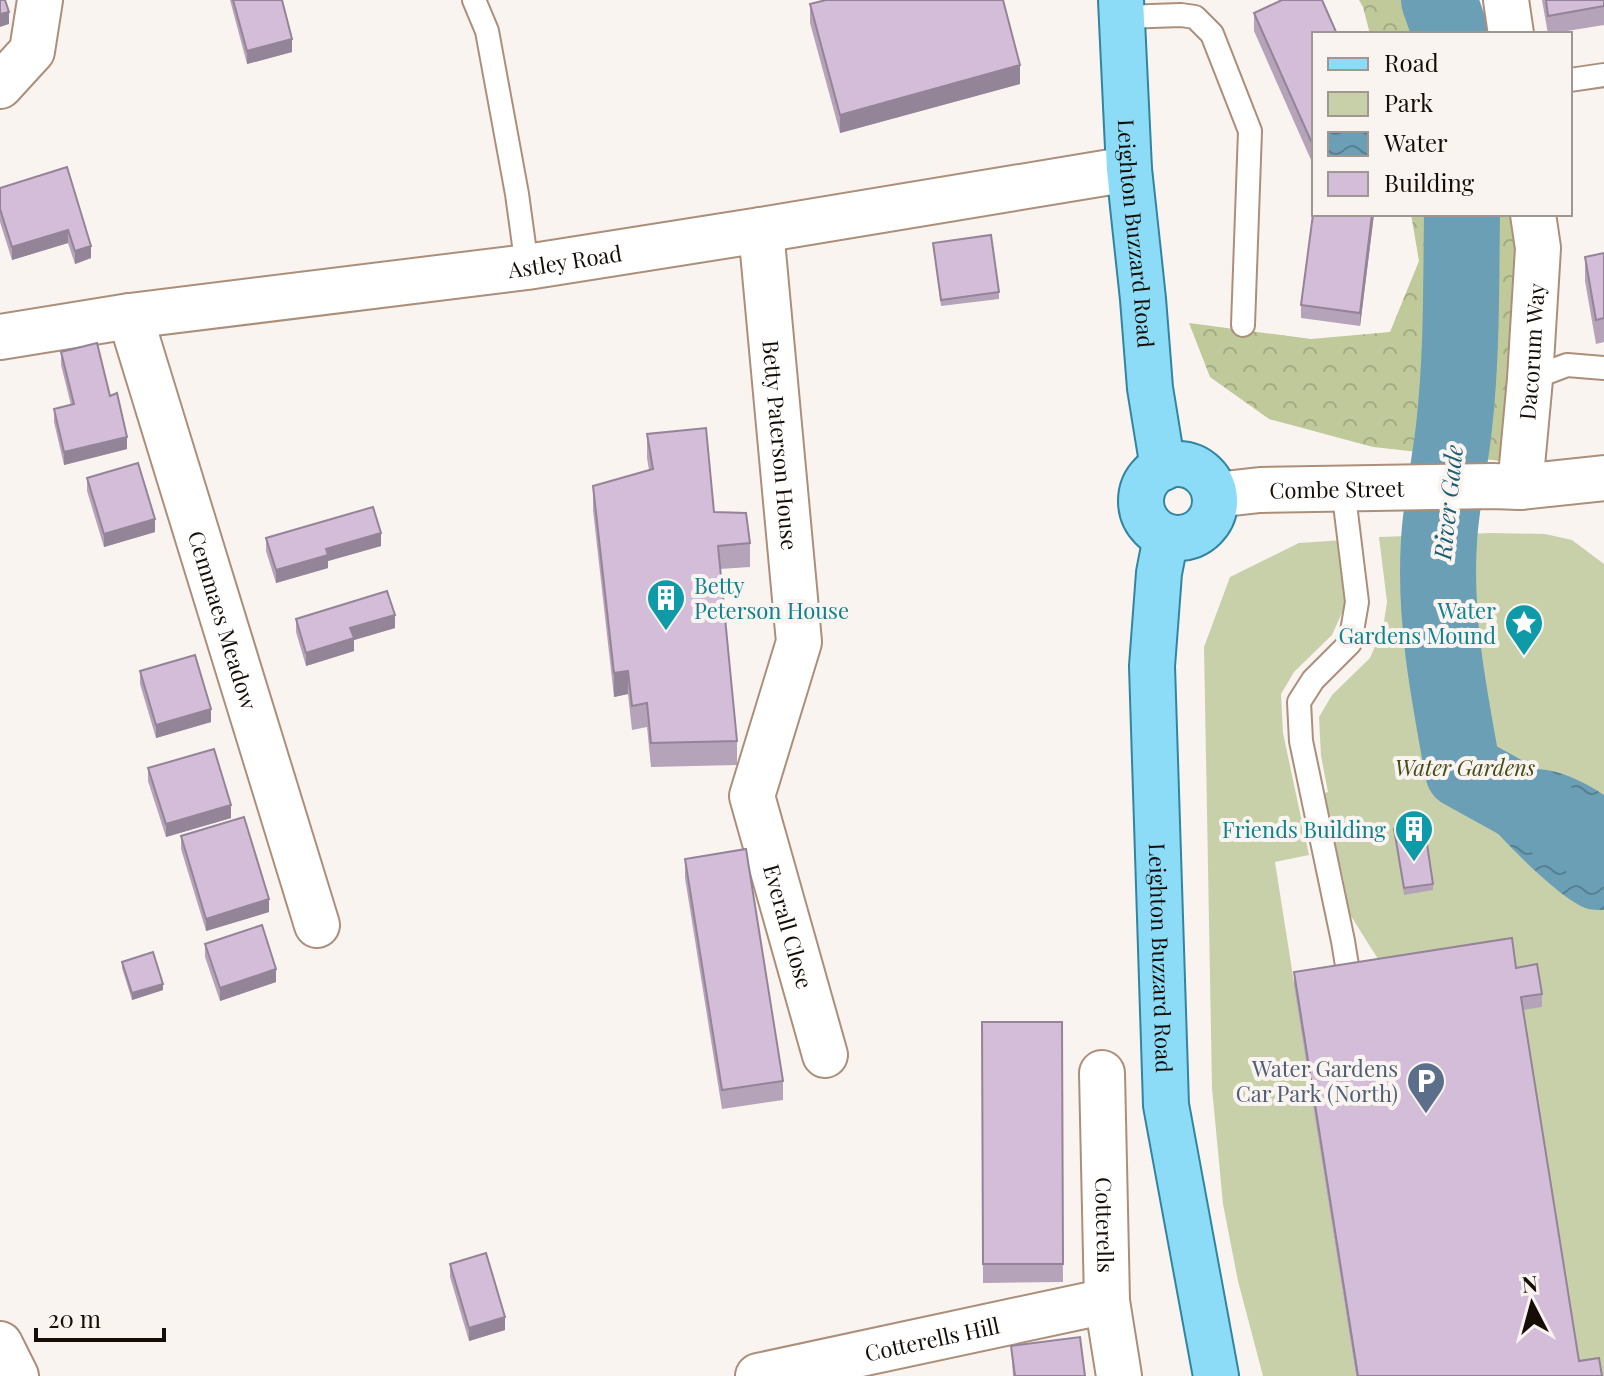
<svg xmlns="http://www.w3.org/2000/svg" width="1604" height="1376" font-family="'Playfair Display',serif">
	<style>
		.green { fill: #c8d0aa }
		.forest { fill: url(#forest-crowns) }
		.water { fill: url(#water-waves) }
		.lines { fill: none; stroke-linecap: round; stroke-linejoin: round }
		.river { stroke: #6b9fb6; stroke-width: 76 }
		.service-casing { stroke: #ab8f7a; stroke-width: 26 }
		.minor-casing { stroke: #ab8f7a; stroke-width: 48 }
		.tertiary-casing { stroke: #ab8f7a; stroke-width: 48 }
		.primary-casing { stroke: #32849f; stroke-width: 48 }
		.service { stroke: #fff; stroke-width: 22 }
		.minor { stroke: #fff; stroke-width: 44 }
		.tertiary { stroke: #fff; stroke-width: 44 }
		.primary { stroke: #8ddcf7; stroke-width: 44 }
		.wall { fill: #b5a3ba }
		.shaded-wall { fill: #948497 }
		.building { fill: #d3bdd8; stroke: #948497; stroke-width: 2 }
		.labels { text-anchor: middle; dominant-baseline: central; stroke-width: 8; stroke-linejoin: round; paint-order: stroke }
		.street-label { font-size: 22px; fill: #160d06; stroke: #faf4f0 }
		.culture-label { font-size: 22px; fill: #0d838f; stroke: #faf4f0; text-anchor: end }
		.park-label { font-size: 22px; font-style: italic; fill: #444c17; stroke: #faf4f0 }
		.service-label { font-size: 22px; fill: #4e5e75; stroke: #faf4f0; text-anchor: end }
		.water-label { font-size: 24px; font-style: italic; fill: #195c74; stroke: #faf4f0 }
	</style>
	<defs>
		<pattern id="forest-crowns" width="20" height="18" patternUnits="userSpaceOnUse" patternTransform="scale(2)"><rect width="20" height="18" fill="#c0c99a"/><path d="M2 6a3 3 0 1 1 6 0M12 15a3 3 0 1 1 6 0" fill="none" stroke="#a4ab83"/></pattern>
		<pattern id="water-waves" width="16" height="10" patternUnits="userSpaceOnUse" patternTransform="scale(2)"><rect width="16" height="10" fill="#6b9fb6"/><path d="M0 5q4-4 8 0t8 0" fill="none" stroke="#578092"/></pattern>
	</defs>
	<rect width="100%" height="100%" fill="#faf4f0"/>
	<g class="green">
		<polygon points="1491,533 1545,534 1572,540 1604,564 1604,1376 1579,1374 1385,970 1349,913 1343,877 1320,794 1328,792 1321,756 1319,717 1332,695 1370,658 1383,628 1387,602 1379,537"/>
		<polygon points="1344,540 1349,579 1345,606 1332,635 1294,672 1281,694 1283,733 1309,855 1275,862 1356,1376 1263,1376 1238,1281 1223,1204 1212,1088 1204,647 1230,577 1299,543"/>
	</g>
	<g class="forest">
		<polygon points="1359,0 1456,0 1482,12 1486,34 1370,34 1363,7"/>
		<polygon points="1411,214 1518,214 1528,266 1501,461 1373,447 1269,419 1210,377 1189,323 1311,339 1390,332 1419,261"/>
	</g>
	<path class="water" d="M1477,768l4,5c22,-1 48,-7 71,-2 18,4 37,14 52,24v115c-6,0 -13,0 -19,-2 -25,-11 -63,-49 -82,-69 -12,-13 -33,-43 -51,-45l-1,-5 6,-16z"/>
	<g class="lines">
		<g class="river">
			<polyline points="1439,0 1451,34"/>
			<path d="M1462,214c-1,71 0,142 -8,213 -4,38 -13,76 -15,114 -5,78 10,154 24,230l141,78"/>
		</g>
		<g class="service-casing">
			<g id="service">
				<polyline points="474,0 487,31 517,194 527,267"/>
				<polyline points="1123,17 1181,15 1195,17 1212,34 1250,131 1243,325"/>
				<polyline points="1570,80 1604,75"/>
				<polyline points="1530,379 1567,365 1604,368"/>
				<polyline points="1343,488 1357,602 1350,643 1313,680 1299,702 1301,741 1343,941 1351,990"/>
			</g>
		</g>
		<g class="minor-casing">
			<g id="minor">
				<polyline points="1506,0 1511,34"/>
				<polyline points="0,86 32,51 40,0"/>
				<path id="s1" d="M761,230l38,412 -47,154 73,259"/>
				<path id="s2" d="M130,316l187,609"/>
				<path id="s3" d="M0,337l130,-21 397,-49 234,-37 368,-61"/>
				<path id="s4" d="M1520,487l10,-108 8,-131 -5,-34"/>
				<path id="s5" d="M1102,1073l5,228 12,75"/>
				<polyline points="0,1344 16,1376"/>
				<path id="s6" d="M758,1376l349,-75"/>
			</g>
		</g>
		<g class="tertiary-casing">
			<g id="tertiary">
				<path id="s7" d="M1215,495l45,-5 232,-4 28,1 84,-9"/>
			</g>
		</g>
		<g class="primary-casing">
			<g id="primary">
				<path id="s8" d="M1121,0l8,169 14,130 7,89 13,80"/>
				<circle cx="1178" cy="501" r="37"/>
				<path id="s9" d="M1166,537l-7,36 -7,93 14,439 50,271"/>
			</g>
		</g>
		<use href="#service" class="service"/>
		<use href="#minor" class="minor"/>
		<use href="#tertiary" class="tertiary"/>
		<use href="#primary" class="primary"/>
	</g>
	<g class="wall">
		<polygon points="230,0 282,0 292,52 247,64"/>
		<polygon points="1322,0 1311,160 1254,31 1254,13"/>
		<polygon points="1542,0 1604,0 1604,25 1548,34"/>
		<polygon points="810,4 1020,84 840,133 810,23"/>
		<polygon points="0,188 91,246 91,258 75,264 68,243 12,260 0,222"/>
		<polygon points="1314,214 1374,214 1360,326 1301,318 1301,305"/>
		<polygon points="933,243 999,292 999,299 941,306"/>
		<polygon points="1604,253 1604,342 1596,344 1585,281 1585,257"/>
		<polygon points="61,352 110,396 127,449 64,465 54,422 54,409 71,405 61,365"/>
		<polygon points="647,434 714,512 750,543 750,567 720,569 737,741 737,765 651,767 647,727 632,730 628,694 614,697 593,510 593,486 649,470 647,458"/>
		<polygon points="87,478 155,532 104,547 87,491"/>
		<polygon points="266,538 381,546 328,561 328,568 276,583 266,551"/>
		<polygon points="296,619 395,628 354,640 354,651 306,666 296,632"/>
		<polygon points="140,671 211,722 156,738 140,684"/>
		<polygon points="148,768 231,818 166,837 148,781"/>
		<polygon points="1394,829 1433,884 1433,890 1404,895"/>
		<polygon points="181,836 269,912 206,931 181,849"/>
		<polygon points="685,859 783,1081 783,1100 722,1109 685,878"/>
		<polygon points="205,944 276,982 220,1001 205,957"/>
		<polygon points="122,962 163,990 132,1000 122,968"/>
		<polygon points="1516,968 1542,994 1542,1007 1523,1010 1579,1361 1602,1376 1356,1376 1294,985 1294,972"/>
		<polygon points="982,1022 1062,1022 1063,1282 983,1283"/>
		<polygon points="450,1264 505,1330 469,1341 450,1277"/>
		<polygon points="1011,1346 1085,1376 1013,1376"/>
	</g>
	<g class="shaded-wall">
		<polygon points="9,12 9,24 0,27 0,14"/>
		<polygon points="292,39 292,52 247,64 247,51"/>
		<polygon points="1020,65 1020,84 840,133 840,115"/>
		<polygon points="1314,139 1314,158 1311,160 1311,141"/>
		<polygon points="1372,214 1374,214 1360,326 1360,313"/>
		<polygon points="68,230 68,243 12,260 12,247"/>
		<polygon points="91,246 91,258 75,264 75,251"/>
		<polygon points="127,437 127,449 64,465 64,452"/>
		<polygon points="155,519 155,532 104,547 104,534"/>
		<polygon points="381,533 381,546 328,561 328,568 276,583 276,570 326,549"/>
		<polygon points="395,615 395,628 354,640 354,651 306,666 306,653 350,628"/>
		<polygon points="628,671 628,694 614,697 614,673"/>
		<polygon points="211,709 211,722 156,738 156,725"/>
		<polygon points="231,805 231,818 166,837 166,824"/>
		<polygon points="269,899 269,912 206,931 206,919"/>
		<polygon points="276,969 276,982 220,1001 220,988"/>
		<polygon points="163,984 163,990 132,1000 132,993"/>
		<polygon points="505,1317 505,1330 469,1341 469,1328"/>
	</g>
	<g class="building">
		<polygon points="0,0 5,0 9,12 0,14"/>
		<polygon points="233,0 282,0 292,39 247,51"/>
		<polygon points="826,0 1003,0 1020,65 840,115 810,4"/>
		<polygon points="1282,0 1322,0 1337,34 1314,34 1314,139 1311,141 1254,13"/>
		<polygon points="1546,0 1604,0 1604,6 1548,16"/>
		<polygon points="67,167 91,246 75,251 68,230 12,247 0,209 0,188"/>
		<polygon points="1314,207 1314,214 1372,214 1360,313 1301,305"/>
		<polygon points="991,235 999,292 941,300 933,243"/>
		<polygon points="1604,253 1604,318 1596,320 1585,257"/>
		<polygon points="97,343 110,396 117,393 127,437 64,452 54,409 74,404 61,352"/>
		<polygon points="706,428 714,512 746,513 750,543 718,546 737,741 651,743 647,703 632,706 628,671 614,673 593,486 653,469 647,434"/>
		<polygon points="138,463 155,519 104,534 87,478"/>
		<polygon points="373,507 381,533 326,549 328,555 276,570 266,538"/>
		<polygon points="387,591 395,615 350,628 354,638 306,653 296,619"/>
		<polygon points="195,655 211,709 156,725 140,671"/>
		<polygon points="214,749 231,805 166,824 148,768"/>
		<polygon points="244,817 269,899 206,919 181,836"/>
		<polygon points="1424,824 1433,884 1404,888 1394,829"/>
		<polygon points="746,849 783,1081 722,1090 685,859"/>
		<polygon points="262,925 276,969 220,988 205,944"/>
		<polygon points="1512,938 1516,968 1537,964 1542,994 1521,997 1579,1361 1599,1358 1602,1376 1358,1376 1294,972"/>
		<polygon points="153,952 163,984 132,993 122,962"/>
		<polygon points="982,1022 1062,1022 1063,1264 983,1264"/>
		<polygon points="486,1253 505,1317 469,1328 450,1264"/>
		<polygon points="1080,1337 1085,1376 1015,1376 1011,1346"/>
	</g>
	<defs>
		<g id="building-pin" transform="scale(2)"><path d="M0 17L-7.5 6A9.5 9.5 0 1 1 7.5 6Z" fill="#0f9aa8" stroke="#faf4f0"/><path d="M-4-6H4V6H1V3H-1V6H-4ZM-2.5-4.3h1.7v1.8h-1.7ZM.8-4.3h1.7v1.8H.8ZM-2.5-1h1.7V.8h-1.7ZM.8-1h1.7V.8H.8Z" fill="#fff"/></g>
		<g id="sight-pin" transform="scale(2)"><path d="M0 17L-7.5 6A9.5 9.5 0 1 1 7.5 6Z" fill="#0f9aa8" stroke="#faf4f0"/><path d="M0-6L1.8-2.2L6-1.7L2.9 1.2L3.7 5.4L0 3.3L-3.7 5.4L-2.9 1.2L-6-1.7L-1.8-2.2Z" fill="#fff"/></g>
		<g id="parking-pin" transform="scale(2)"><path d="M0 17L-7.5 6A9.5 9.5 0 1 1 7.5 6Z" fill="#5c6f8a" stroke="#faf4f0"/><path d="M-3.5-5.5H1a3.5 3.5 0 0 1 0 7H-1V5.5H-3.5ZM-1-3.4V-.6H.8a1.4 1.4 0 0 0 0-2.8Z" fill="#fff"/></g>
	</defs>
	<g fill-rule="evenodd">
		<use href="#building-pin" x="666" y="598"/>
		<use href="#sight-pin" x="1524" y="623"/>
		<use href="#building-pin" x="1414" y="829"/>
		<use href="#parking-pin" x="1426" y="1081"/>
	</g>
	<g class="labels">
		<g class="street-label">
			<text stroke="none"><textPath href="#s8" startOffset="234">Leighton Buzzard Road</textPath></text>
			<text stroke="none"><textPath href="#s3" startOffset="570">Astley Road</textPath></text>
			<text stroke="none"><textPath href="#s4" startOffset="136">Dacorum Way</textPath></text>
			<text stroke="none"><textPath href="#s1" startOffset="216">Betty Paterson House</textPath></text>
			<text stroke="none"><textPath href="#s7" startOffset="122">Combe Street</textPath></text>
			<text stroke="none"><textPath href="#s2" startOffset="318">Cemmaes Meadow</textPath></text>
			<text stroke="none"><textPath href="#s1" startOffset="710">Everall Close</textPath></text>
			<text stroke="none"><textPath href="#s9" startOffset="422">Leighton Buzzard Road</textPath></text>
			<text stroke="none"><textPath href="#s5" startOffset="152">Cotterells</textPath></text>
			<text stroke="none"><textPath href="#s6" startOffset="178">Cotterells Hill</textPath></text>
		</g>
		<g class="culture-label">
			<text x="694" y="585" text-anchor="start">Betty<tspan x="694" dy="25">Peterson House</tspan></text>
			<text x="1496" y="610">Water<tspan x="1496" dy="25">Gardens Mound</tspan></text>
			<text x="1386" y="829">Friends Building</text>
		</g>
		<g class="park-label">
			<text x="1465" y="767">Water Gardens</text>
		</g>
		<g class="service-label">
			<text x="1398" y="1068">Water Gardens<tspan x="1398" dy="25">Car Park (North)</tspan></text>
		</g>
		<g class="water-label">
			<text transform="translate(1447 502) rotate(-84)">River Gade</text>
		</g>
	</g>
	<rect x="1312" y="32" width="260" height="184" fill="#faf4f0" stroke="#9f9892" stroke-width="2"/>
	<rect x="1328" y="58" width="40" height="12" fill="#8ddcf7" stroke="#9f9892" stroke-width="2"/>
	<text x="1384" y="72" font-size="24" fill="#160d06">Road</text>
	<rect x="1328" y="92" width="40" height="24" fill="#c8d0aa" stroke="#9f9892" stroke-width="2"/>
	<text x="1384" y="112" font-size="24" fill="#160d06">Park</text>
	<rect x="1328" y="132" width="40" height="24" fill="url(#water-waves)" stroke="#9f9892" stroke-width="2"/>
	<text x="1384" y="152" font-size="24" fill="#160d06">Water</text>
	<rect x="1328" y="172" width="40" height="24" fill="#d3bdd8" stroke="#9f9892" stroke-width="2"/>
	<text x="1384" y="192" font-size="24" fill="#160d06">Building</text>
	<g transform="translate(1532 1304) rotate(354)" stroke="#faf4f0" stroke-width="6" paint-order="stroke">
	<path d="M0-6L14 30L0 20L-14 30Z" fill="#160d06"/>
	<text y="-12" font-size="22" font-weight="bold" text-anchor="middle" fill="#160d06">N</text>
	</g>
	<path d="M36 1328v12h128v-12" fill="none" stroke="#160d06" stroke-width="4"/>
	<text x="48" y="1328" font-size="24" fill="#160d06" stroke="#faf4f0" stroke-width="6" paint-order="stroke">20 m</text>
</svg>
